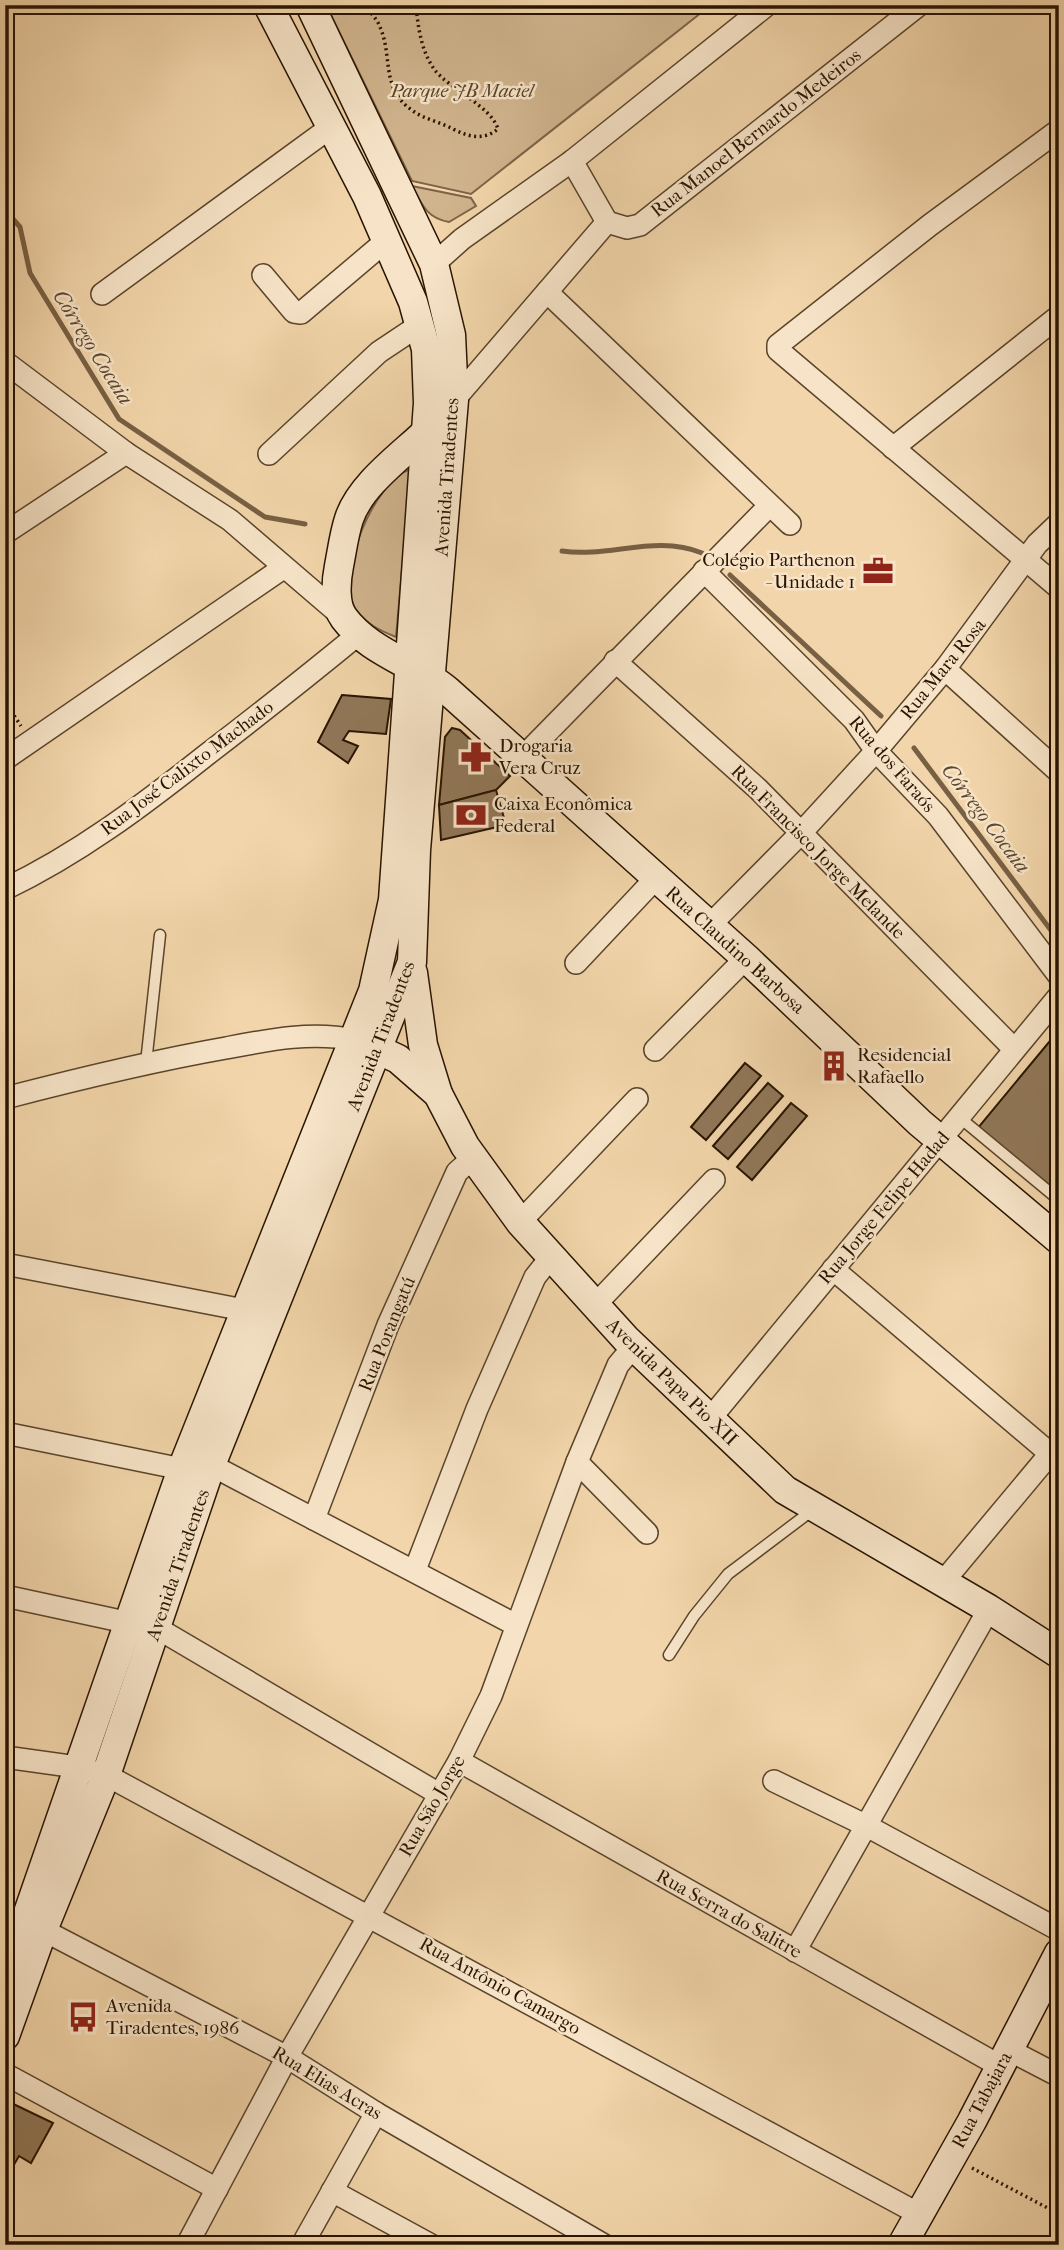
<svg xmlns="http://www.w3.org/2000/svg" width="1064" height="2250" font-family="'IM FELL French Canon',serif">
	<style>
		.green { fill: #d0b48d; stroke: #7c6447; stroke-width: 2 }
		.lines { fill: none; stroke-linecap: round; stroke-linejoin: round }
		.stream { stroke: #786044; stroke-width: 5 }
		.building { fill: #917859; stroke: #281401; stroke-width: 2 }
		.lane-casing { stroke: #5a442b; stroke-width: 13 }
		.street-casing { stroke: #5a442b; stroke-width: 24 }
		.secondary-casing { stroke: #281401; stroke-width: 31 }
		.path { stroke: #281401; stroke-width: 3.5; stroke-dasharray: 2 3.5; stroke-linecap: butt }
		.lane { stroke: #f7e4c8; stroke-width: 10 }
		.street { stroke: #f7e4c8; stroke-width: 21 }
		.secondary { stroke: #f7e4c8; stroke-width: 28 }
		.labels { text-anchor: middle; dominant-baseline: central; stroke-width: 5; stroke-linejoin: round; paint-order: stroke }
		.park-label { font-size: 19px; font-style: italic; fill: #5a442b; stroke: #f7e4c8 }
		.street-label { font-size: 19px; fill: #281401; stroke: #f7e4c8 }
		.poi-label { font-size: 19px; fill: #281401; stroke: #f7e4c8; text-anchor: start }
		.water-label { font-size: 21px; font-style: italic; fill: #5d472e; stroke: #f7e4c8 }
	</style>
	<rect width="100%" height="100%" fill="#f2d5aa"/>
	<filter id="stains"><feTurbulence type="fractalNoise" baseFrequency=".00286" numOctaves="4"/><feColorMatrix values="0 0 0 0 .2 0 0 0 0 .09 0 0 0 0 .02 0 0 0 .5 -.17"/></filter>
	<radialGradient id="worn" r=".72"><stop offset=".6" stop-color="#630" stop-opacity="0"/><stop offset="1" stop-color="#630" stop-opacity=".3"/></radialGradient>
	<g class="green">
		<polygon points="326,5 711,5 471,194 412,181"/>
		<path d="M412,186l59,12 5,8 -27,16c-22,-4 -27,-17 -37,-36z"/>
		<path d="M411,469l-15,168c-15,-6 -30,-13 -40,-27 -22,-33 18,-130 55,-141z"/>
	</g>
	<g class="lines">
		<g class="stream">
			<polyline points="5,210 20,227 30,273 119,419 265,517 305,524"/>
			<path d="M562,551c47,7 94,-17 140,2"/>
			<polyline points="730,575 881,716"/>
			<polyline points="914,748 1059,941"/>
		</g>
	</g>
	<g class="building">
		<polygon points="342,695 391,699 386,734 349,731 343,740 358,746 348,763 318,742"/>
		<polygon points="452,728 460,730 510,776 496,790 439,805 445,737"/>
		<polygon points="496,790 506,825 441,840 439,805"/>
		<polygon points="1059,1030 1059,1193 977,1129"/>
		<polygon points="833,1055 844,1067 836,1076 824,1065"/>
		<polygon points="745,1063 761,1076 706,1140 691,1127"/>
		<polygon points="768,1083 783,1096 728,1159 713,1146"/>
		<polygon points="791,1103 807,1116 752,1180 737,1167"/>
		<polygon points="5,2100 53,2123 31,2163 19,2156 5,2180"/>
	</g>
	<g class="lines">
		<g class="lane-casing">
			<g id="lane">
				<polyline points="146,1063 160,935"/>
				<polyline points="959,1117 1059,1200"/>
				<polyline points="669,1655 694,1616 728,1574 814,1509"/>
			</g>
		</g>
		<g class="street-casing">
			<g id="street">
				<polyline points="1059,130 930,225 778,345 778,350 1059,588"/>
				<polyline points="572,161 607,222"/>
				<polyline points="607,222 627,228 640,225 919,5"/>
				<polyline points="434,264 462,239 572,161 767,5"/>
				<polyline points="263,275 294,312 301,313 386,241"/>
				<polyline points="547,292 790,524"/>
				<polyline points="102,294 331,127"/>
				<polyline points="5,362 126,453 230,520 343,617"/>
				<polyline points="454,400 607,222"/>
				<polyline points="893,448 1059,316"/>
				<polyline points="269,454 379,352 421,324"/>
				<polyline points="5,533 126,453"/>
				<polyline points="704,571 854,720 876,751 938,816 1059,976"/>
				<polyline points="615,661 758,789 1014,1049"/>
				<polyline points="945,669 1059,772"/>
				<polyline points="523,757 769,506"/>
				<polyline points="5,759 283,568"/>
				<path d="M5,889c73,-35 137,-83 200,-133 52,-40 104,-81 155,-123"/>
				<polyline points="710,925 800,834 876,751 945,669 1037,544 1059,523"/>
				<polyline points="576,963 656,878"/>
				<polyline points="655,1050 746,958"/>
				<path d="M5,1098c73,-19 147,-37 221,-50 42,-8 86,-17 128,-8"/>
				<polyline points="520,1222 637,1099"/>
				<polyline points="5,1264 244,1310"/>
				<polyline points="833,1269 1059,1461"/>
				<polyline points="594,1306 714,1180"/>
				<polyline points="709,1420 1059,996"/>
				<polyline points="5,1433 182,1469"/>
				<polyline points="577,1462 647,1533"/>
				<polyline points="211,1465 516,1625"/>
				<polyline points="314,1519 388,1325 457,1172 473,1158"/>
				<polyline points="415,1570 477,1409 535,1277 551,1257"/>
				<polyline points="943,1582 1059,1443"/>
				<polyline points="5,1596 130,1623"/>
				<polyline points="157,1628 439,1794"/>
				<polyline points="5,1757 77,1767 106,1775 919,2214"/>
				<polyline points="459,1761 1000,2066"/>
				<polyline points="774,1781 865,1825 1059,1930"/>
				<polyline points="43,1930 287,2057 376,2113 604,2245"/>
				<polyline points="795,1951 989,1609"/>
				<polyline points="1009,2050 1059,2076"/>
				<polyline points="5,2074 217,2189"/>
				<polyline points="332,2191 431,2245"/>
				<polyline points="187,2245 287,2057 459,1761 491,1696 577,1462 618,1365 633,1347"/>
				<polyline points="302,2245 376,2113"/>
			</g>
		</g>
		<g class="secondary-casing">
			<g id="secondary">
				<path d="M426,432c-25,24 -66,53 -77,87 -5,15 -7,32 -10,47 -3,15 -5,39 5,52 26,35 73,46 104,73l298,267 174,165 139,117"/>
				<polyline points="413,973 423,1045 438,1094"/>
				<polyline points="362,1042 398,1059 438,1094 465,1146 520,1222 626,1339 785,1490 989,1609 1059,1654"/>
				<polyline points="5,1979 182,1469 373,991 393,900 428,403 426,349 413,302 367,196 268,5"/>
				<polyline points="5,2036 43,1930 106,1775 211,1465 412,962 416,850 454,400 451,335 434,264 310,5"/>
				<polyline points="902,2245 972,2121 1059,1953"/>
			</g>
		</g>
		<g class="path">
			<path d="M364,5c6,7 13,14 16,22 13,29 0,62 33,84 11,8 27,11 40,18 16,8 30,12 45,0 -7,-23 -49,-40 -64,-60 -13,-19 -16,-42 -18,-64"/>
			<polyline points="5,702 21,726"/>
			<polyline points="972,2168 1059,2214"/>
		</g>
		<use href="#lane" class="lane"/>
		<use href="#street" class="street"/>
		<use href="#secondary" class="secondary"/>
	</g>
	<defs>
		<g id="office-bare" transform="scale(2.415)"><path d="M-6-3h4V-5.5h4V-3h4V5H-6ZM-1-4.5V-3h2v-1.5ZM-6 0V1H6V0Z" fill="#8f2418" stroke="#f7e4c8" stroke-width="2.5" paint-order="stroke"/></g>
		<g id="pharmacy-bare" transform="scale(2.415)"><path d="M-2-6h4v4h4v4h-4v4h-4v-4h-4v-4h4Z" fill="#8f2418" stroke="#f7e4c8" stroke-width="2.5" paint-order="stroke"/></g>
		<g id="bank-bare" transform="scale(2.415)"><path d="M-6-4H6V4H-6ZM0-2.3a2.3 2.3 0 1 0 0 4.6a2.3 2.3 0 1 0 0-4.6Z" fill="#8f2418" stroke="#f7e4c8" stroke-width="2.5" paint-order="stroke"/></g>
		<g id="building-bare" transform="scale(2.415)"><path d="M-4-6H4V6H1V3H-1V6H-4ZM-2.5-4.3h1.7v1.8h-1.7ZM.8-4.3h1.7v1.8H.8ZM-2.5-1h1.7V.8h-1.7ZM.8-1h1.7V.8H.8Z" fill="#8f2418" stroke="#f7e4c8" stroke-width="2.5" paint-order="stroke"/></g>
		<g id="bus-bare" transform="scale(2.415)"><path d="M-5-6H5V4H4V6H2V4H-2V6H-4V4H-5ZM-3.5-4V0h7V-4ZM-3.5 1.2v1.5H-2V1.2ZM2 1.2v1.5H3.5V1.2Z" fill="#8f2418" stroke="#f7e4c8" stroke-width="2.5" paint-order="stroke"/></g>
	</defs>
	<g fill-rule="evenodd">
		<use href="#office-bare" x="878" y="571"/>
		<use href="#pharmacy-bare" x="476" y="757"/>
		<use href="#bank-bare" x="471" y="815"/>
		<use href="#building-bare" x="834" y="1066"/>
		<use href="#bus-bare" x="83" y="2017"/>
	</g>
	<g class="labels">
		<g class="park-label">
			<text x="462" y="91">Parque JB Maciel</text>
		</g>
		<g class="street-label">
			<text transform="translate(756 133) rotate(-38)">Rua Manoel Bernardo Medeiros</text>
			<text transform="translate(447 477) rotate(-86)">Avenida Tiradentes</text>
			<text transform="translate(943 669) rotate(-51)">Rua Mara Rosa</text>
			<text transform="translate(892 764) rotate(49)">Rua dos Faraós</text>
			<text transform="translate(187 768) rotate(-37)">Rua José Calixto Machado</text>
			<text transform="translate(818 852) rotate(45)">Rua Francisco Jorge Melande</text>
			<text transform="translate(735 950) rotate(42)">Rua Claudino Barbosa</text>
			<text transform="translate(381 1036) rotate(-69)">Avenida Tiradentes</text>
			<text transform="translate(884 1208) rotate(-50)">Rua Jorge Felipe Hadad</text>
			<text transform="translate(387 1334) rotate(-68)">Rua Porangatú</text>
			<text transform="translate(672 1382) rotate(44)">Avenida Papa Pio XII</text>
			<text transform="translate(178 1565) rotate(-71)">Avenida Tiradentes</text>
			<text transform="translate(432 1806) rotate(-60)">Rua São Jorge</text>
			<text transform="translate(729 1914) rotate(29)">Rua Serra do Salitre</text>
			<text transform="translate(500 1986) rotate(29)">Rua Antônio Camargo</text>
			<text transform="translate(327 2083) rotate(31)">Rua Elias Acras</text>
			<text transform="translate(982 2100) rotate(-62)">Rua Tabajara</text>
		</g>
		<g class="poi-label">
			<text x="855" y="560" text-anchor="end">Colégio Parthenon<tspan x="855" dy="22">- Unidade 1</tspan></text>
			<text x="499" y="746">Drogaria<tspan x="499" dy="22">Vera Cruz</tspan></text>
			<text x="494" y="804">Caixa Econômica<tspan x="494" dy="22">Federal</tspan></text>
			<text x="857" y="1055">Residencial<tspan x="857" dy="22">Rafaello</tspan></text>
			<text x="106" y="2006">Avenida<tspan x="106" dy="22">Tiradentes, 1986</tspan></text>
		</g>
		<g class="water-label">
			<text transform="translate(93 347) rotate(58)">Córrego Cocaia</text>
			<text transform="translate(986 818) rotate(53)">Córrego Cocaia</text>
		</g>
	</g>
	<rect width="1064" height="2250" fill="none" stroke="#f2d5aa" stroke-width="28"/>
	<rect x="7" y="7" width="1050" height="2236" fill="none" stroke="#281401" stroke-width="3.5"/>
	<rect x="14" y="14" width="1036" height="2222" fill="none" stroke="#281401" stroke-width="2"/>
	<rect width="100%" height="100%" filter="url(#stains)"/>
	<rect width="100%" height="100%" fill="url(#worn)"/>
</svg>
